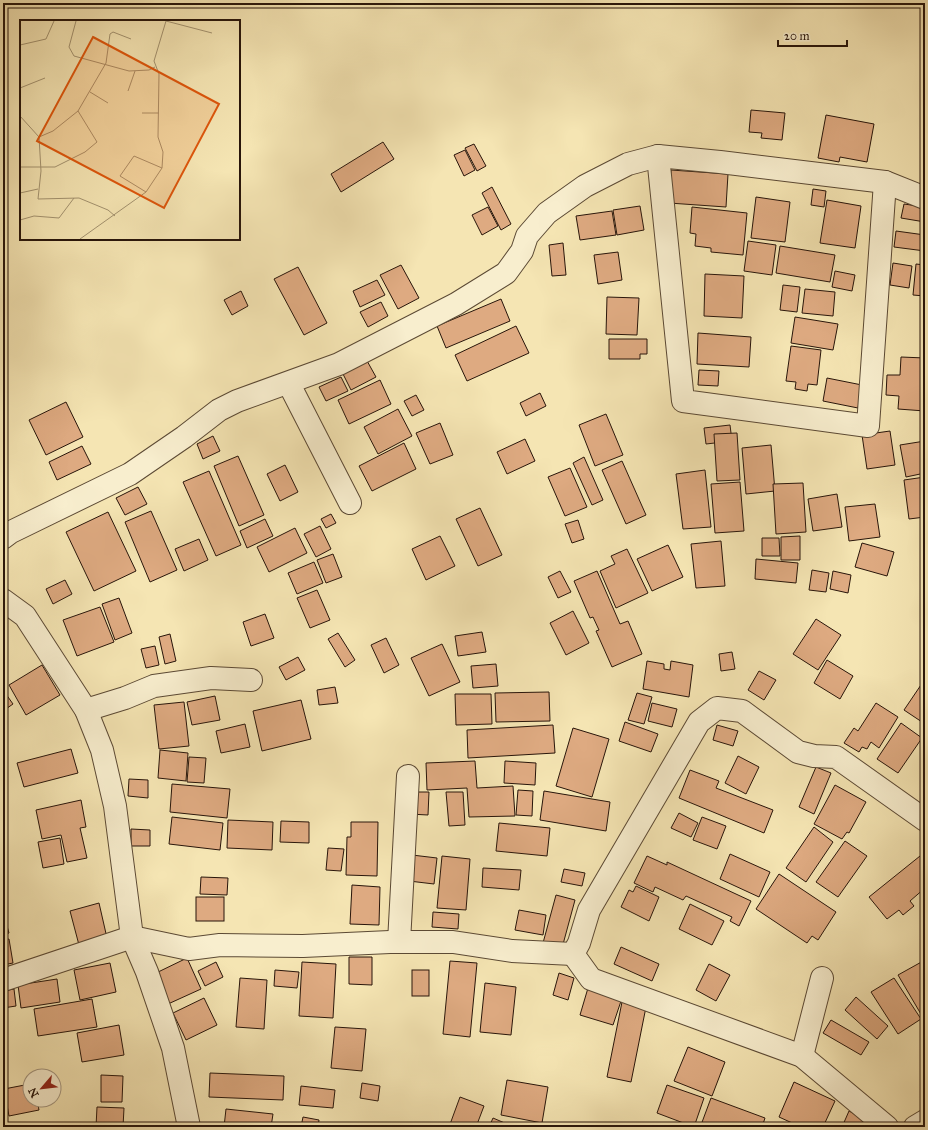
<svg xmlns="http://www.w3.org/2000/svg" width="928" height="1130" font-family="'IM FELL Great Primer',serif">
	<style>
		.building { fill: #deaa81; stroke: #28150a }
		.lines { fill: none; stroke-linecap: round; stroke-linejoin: round }
		.minor-casing { stroke: #5b4934; stroke-width: 24 }
		.minor { stroke: #f8eece; stroke-width: 22 }
		.inset-road { fill: none; stroke: #a3926f; stroke-width: 1 }
		.view { fill: #de560c; fill-opacity: 0.15; stroke: #de560c; stroke-width: 2 }
		.inset-edge { fill: none; stroke: #28150a; stroke-width: 2 }
	</style>
	<rect width="100%" height="100%" fill="#f5e5b3"/>
	<filter id="stains"><feTurbulence type="fractalNoise" baseFrequency=".005" numOctaves="4"/><feColorMatrix values="0 0 0 0 .2 0 0 0 0 .09 0 0 0 0 .02 0 0 0 .5 -.17"/></filter>
	<radialGradient id="worn" r=".72"><stop offset=".6" stop-color="#630" stop-opacity="0"/><stop offset="1" stop-color="#630" stop-opacity=".3"/></radialGradient>
	<g class="building">
		<polygon points="751,110 785,113 782,140 761,138 762,133 749,132"/>
		<polygon points="826,115 874,124 867,162 840,157 839,162 818,158"/>
		<polygon points="383,142 394,159 341,192 331,174"/>
		<polygon points="474,144 486,166 477,171 465,148"/>
		<polygon points="465,150 475,170 464,176 454,155"/>
		<polygon points="671,170 728,174 726,207 669,203"/>
		<polygon points="492,187 511,224 501,230 482,193"/>
		<polygon points="813,189 826,191 824,207 811,205"/>
		<polygon points="756,197 790,202 785,242 751,238"/>
		<polygon points="827,200 861,206 855,248 820,243"/>
		<polygon points="904,204 925,207 925,222 901,218"/>
		<polygon points="640,206 644,230 617,235 613,210"/>
		<polygon points="488,207 498,226 482,235 472,215"/>
		<polygon points="692,207 747,213 743,255 711,252 711,248 695,246 696,234 690,233"/>
		<polygon points="612,211 616,235 580,240 576,216"/>
		<polygon points="896,231 925,235 925,251 894,247"/>
		<polygon points="748,241 776,245 772,275 744,271"/>
		<polygon points="563,243 566,275 552,276 549,245"/>
		<polygon points="780,246 835,255 830,282 776,273"/>
		<polygon points="618,252 622,280 598,284 594,255"/>
		<polygon points="893,263 912,266 909,288 890,285"/>
		<polygon points="916,264 925,265 925,296 913,295"/>
		<polygon points="401,265 419,298 398,309 380,275"/>
		<polygon points="298,267 327,323 304,335 274,279"/>
		<polygon points="835,271 855,275 852,291 832,287"/>
		<polygon points="705,274 744,276 742,318 704,316"/>
		<polygon points="377,280 385,295 360,307 353,291"/>
		<polygon points="783,285 800,287 797,312 780,310"/>
		<polygon points="805,289 835,292 833,316 802,313"/>
		<polygon points="241,291 248,306 232,315 224,300"/>
		<polygon points="607,297 639,298 637,335 606,334"/>
		<polygon points="501,299 510,321 446,348 437,326"/>
		<polygon points="381,302 388,316 368,327 360,312"/>
		<polygon points="795,317 838,324 833,350 791,343"/>
		<polygon points="516,326 529,353 467,381 455,355"/>
		<polygon points="698,333 751,337 749,367 697,364"/>
		<polygon points="609,339 647,339 647,354 640,354 640,359 609,359"/>
		<polygon points="791,346 821,350 817,385 808,384 807,391 795,389 796,382 786,381"/>
		<polygon points="901,357 925,358 925,411 898,409 899,396 886,395 887,375 900,375"/>
		<polygon points="366,359 376,377 351,390 342,372"/>
		<polygon points="699,370 719,371 718,386 698,385"/>
		<polygon points="341,377 348,391 326,401 319,387"/>
		<polygon points="827,378 862,385 858,408 823,401"/>
		<polygon points="380,380 391,404 349,424 338,400"/>
		<polygon points="540,393 546,406 526,416 520,403"/>
		<polygon points="416,395 424,410 412,416 404,401"/>
		<polygon points="66,402 83,437 46,455 29,420"/>
		<polygon points="398,409 412,436 378,454 364,427"/>
		<polygon points="606,414 623,455 595,466 579,425"/>
		<polygon points="440,423 453,455 430,464 416,433"/>
		<polygon points="730,425 732,441 706,444 704,428"/>
		<polygon points="890,431 895,465 867,469 862,435"/>
		<polygon points="737,433 740,480 717,481 714,434"/>
		<polygon points="213,436 220,451 203,459 197,444"/>
		<polygon points="525,439 535,461 507,474 497,452"/>
		<polygon points="925,441 925,473 906,477 900,445"/>
		<polygon points="404,443 416,469 372,491 359,466"/>
		<polygon points="771,445 775,491 746,494 742,448"/>
		<polygon points="82,446 91,464 57,480 49,462"/>
		<polygon points="238,456 264,515 239,526 214,466"/>
		<polygon points="584,457 603,500 592,505 573,463"/>
		<polygon points="622,461 646,515 626,524 602,470"/>
		<polygon points="285,465 298,492 280,501 267,474"/>
		<polygon points="570,468 587,507 565,516 548,477"/>
		<polygon points="705,470 711,527 683,529 676,474"/>
		<polygon points="209,471 241,545 216,556 183,482"/>
		<polygon points="925,477 925,517 909,519 904,480"/>
		<polygon points="740,482 744,531 715,533 711,484"/>
		<polygon points="803,483 806,532 776,534 773,484"/>
		<polygon points="138,487 147,504 125,515 116,498"/>
		<polygon points="837,494 842,527 813,531 808,499"/>
		<polygon points="875,504 880,537 849,541 845,507"/>
		<polygon points="480,508 502,555 478,566 456,519"/>
		<polygon points="151,511 177,570 150,582 125,522"/>
		<polygon points="108,512 136,571 94,591 66,532"/>
		<polygon points="331,514 336,523 326,528 321,519"/>
		<polygon points="265,519 273,536 247,548 240,531"/>
		<polygon points="578,520 584,539 572,543 565,524"/>
		<polygon points="320,526 331,549 316,557 304,534"/>
		<polygon points="295,528 307,553 269,572 257,547"/>
		<polygon points="440,536 455,566 426,580 412,549"/>
		<polygon points="800,536 800,560 781,560 781,537"/>
		<polygon points="762,538 779,538 780,556 762,556"/>
		<polygon points="199,539 208,560 184,571 175,549"/>
		<polygon points="721,541 725,586 696,588 691,544"/>
		<polygon points="862,543 894,552 887,576 855,567"/>
		<polygon points="668,545 683,577 652,591 637,559"/>
		<polygon points="627,549 648,593 616,608 600,571 615,564 611,556"/>
		<polygon points="333,554 342,577 326,583 317,560"/>
		<polygon points="756,559 798,563 796,583 755,579"/>
		<polygon points="314,562 323,583 297,594 288,573"/>
		<polygon points="812,570 829,573 826,592 809,590"/>
		<polygon points="560,571 571,592 558,598 548,577"/>
		<polygon points="597,571 620,624 628,621 642,654 612,667 596,631 599,630 593,617 590,618 574,581"/>
		<polygon points="833,571 851,575 848,593 830,589"/>
		<polygon points="65,580 72,594 53,604 46,589"/>
		<polygon points="317,590 330,620 310,628 297,598"/>
		<polygon points="119,598 132,633 115,640 102,604"/>
		<polygon points="100,607 114,642 77,656 63,620"/>
		<polygon points="573,611 589,643 566,655 550,623"/>
		<polygon points="265,614 274,638 251,646 243,622"/>
		<polygon points="816,619 841,635 818,670 793,654"/>
		<polygon points="482,632 486,652 458,656 455,636"/>
		<polygon points="338,633 355,660 345,667 328,639"/>
		<polygon points="170,634 176,661 165,664 159,637"/>
		<polygon points="386,638 399,665 384,673 371,645"/>
		<polygon points="442,644 460,682 429,696 411,658"/>
		<polygon points="155,646 159,665 146,668 141,649"/>
		<polygon points="732,652 735,669 721,671 719,654"/>
		<polygon points="298,657 305,670 286,680 279,667"/>
		<polygon points="827,660 853,676 840,699 814,683"/>
		<polygon points="647,661 664,664 664,669 670,670 671,661 693,665 689,697 643,689"/>
		<polygon points="496,664 498,686 473,688 471,666"/>
		<polygon points="42,665 60,695 26,715 9,685"/>
		<polygon points="759,671 776,680 764,700 748,690"/>
		<polygon points="925,679 925,724 904,710"/>
		<polygon points="335,687 338,703 319,705 317,690"/>
		<polygon points="3,690 13,704 3,711"/>
		<polygon points="549,692 550,721 496,722 495,693"/>
		<polygon points="637,693 652,697 644,724 628,720"/>
		<polygon points="455,694 491,694 492,724 456,725"/>
		<polygon points="215,696 220,720 192,725 187,702"/>
		<polygon points="301,700 311,739 262,751 253,711"/>
		<polygon points="184,702 189,746 159,749 154,705"/>
		<polygon points="652,703 677,709 672,727 648,721"/>
		<polygon points="876,703 898,717 879,748 871,742 867,749 862,747 859,752 844,743 854,728 858,731"/>
		<polygon points="625,722 658,734 651,752 619,741"/>
		<polygon points="901,723 922,738 898,773 877,759"/>
		<polygon points="245,724 250,747 221,753 216,731"/>
		<polygon points="553,725 555,753 468,758 467,730"/>
		<polygon points="717,725 738,731 733,746 713,740"/>
		<polygon points="573,728 609,739 592,797 556,786"/>
		<polygon points="71,749 78,773 24,787 17,763"/>
		<polygon points="160,750 188,753 186,781 158,778"/>
		<polygon points="738,756 759,767 746,794 725,783"/>
		<polygon points="189,757 206,758 204,783 187,782"/>
		<polygon points="475,761 477,788 513,786 515,816 469,817 467,788 427,790 426,763"/>
		<polygon points="505,761 536,763 535,785 504,783"/>
		<polygon points="816,767 831,773 814,814 799,807"/>
		<polygon points="690,770 719,781 716,788 773,810 764,833 679,798"/>
		<polygon points="129,779 148,780 148,798 128,796"/>
		<polygon points="172,784 230,789 227,818 170,812"/>
		<polygon points="835,785 866,802 849,833 847,832 842,839 814,824"/>
		<polygon points="518,790 533,791 532,816 516,815"/>
		<polygon points="544,791 610,802 606,831 540,820"/>
		<polygon points="409,792 429,792 428,815 409,814"/>
		<polygon points="446,792 463,792 465,825 449,826"/>
		<polygon points="81,800 86,827 80,828 87,858 67,862 61,835 42,839 36,810"/>
		<polygon points="679,813 698,823 691,837 671,828"/>
		<polygon points="172,817 223,823 220,850 169,844"/>
		<polygon points="702,817 726,826 717,849 693,840"/>
		<polygon points="228,820 273,822 272,850 227,848"/>
		<polygon points="281,821 309,822 309,843 280,842"/>
		<polygon points="351,822 378,822 377,876 346,875 347,837 351,837"/>
		<polygon points="499,823 550,828 547,856 496,851"/>
		<polygon points="814,827 833,842 806,882 786,868"/>
		<polygon points="131,829 150,830 150,846 131,846"/>
		<polygon points="60,838 64,864 43,868 38,842"/>
		<polygon points="845,841 867,856 838,897 816,882"/>
		<polygon points="328,848 344,849 341,871 326,870"/>
		<polygon points="925,852 925,888 910,901 914,906 903,915 899,910 887,919 869,897"/>
		<polygon points="730,854 770,872 759,897 720,879"/>
		<polygon points="412,855 437,858 434,884 409,881"/>
		<polygon points="442,856 470,859 466,910 437,908"/>
		<polygon points="647,856 667,865 667,862 751,901 739,926 730,921 732,917 686,896 683,900 655,887 653,892 634,883"/>
		<polygon points="483,868 521,870 519,890 482,887"/>
		<polygon points="564,869 585,873 582,886 561,882"/>
		<polygon points="779,874 836,912 818,940 812,936 807,943 756,909"/>
		<polygon points="201,877 228,878 227,895 200,894"/>
		<polygon points="352,885 380,887 379,925 350,924"/>
		<polygon points="636,886 659,897 649,921 621,907 629,890 633,892"/>
		<polygon points="556,895 575,900 562,948 543,943"/>
		<rect x="196" y="897" width="28" height="24"/>
		<polygon points="99,903 107,938 79,945 70,911"/>
		<polygon points="690,904 724,921 712,945 679,929"/>
		<polygon points="519,910 546,915 543,935 515,930"/>
		<polygon points="3,912 9,933 3,935"/>
		<polygon points="433,912 459,914 458,929 432,927"/>
		<polygon points="9,939 13,963 3,965 3,940"/>
		<polygon points="621,947 659,964 652,981 614,964"/>
		<polygon points="349,957 372,957 372,985 349,984"/>
		<polygon points="187,958 201,989 168,1004 154,974"/>
		<polygon points="925,960 925,1021 898,975"/>
		<polygon points="450,961 477,963 470,1037 443,1034"/>
		<polygon points="216,962 223,977 205,986 198,971"/>
		<polygon points="302,962 336,964 333,1018 299,1016"/>
		<polygon points="110,963 116,992 80,1000 74,970"/>
		<polygon points="709,964 730,975 716,1001 696,990"/>
		<polygon points="275,970 299,972 297,988 274,986"/>
		<rect x="412" y="970" width="17" height="26"/>
		<polygon points="559,973 574,978 568,1000 553,995"/>
		<polygon points="240,978 267,980 264,1029 236,1027"/>
		<polygon points="894,978 921,1019 898,1034 871,992"/>
		<polygon points="57,979 60,1002 21,1008 18,985"/>
		<polygon points="485,983 516,987 511,1035 480,1032"/>
		<polygon points="588,988 622,998 613,1025 580,1015"/>
		<polygon points="14,989 16,1006 3,1008 3,991"/>
		<polygon points="856,997 888,1026 877,1039 845,1010"/>
		<polygon points="204,998 217,1025 186,1040 173,1013"/>
		<polygon points="92,999 97,1027 38,1036 34,1009"/>
		<polygon points="622,1002 646,1007 631,1082 607,1077"/>
		<polygon points="831,1020 869,1042 861,1055 823,1033"/>
		<polygon points="119,1025 124,1055 82,1062 77,1033"/>
		<polygon points="335,1027 366,1029 362,1071 331,1068"/>
		<polygon points="688,1047 725,1062 712,1096 674,1081"/>
		<polygon points="210,1073 284,1076 283,1100 209,1097"/>
		<polygon points="101,1075 123,1076 122,1102 101,1102"/>
		<polygon points="507,1080 548,1087 542,1123 501,1115"/>
		<polygon points="794,1082 835,1101 823,1127 801,1127 779,1117"/>
		<polygon points="362,1083 380,1086 378,1101 360,1098"/>
		<polygon points="30,1084 30,1100 37,1100 39,1110 9,1116 4,1089"/>
		<polygon points="667,1085 704,1098 694,1127 657,1113"/>
		<polygon points="301,1086 335,1090 333,1108 299,1105"/>
		<polygon points="460,1097 484,1106 476,1127 449,1127"/>
		<polygon points="711,1098 765,1118 762,1127 707,1127 701,1125"/>
		<polygon points="97,1107 124,1108 123,1127 96,1127"/>
		<polygon points="226,1109 273,1114 271,1127 224,1127"/>
		<polygon points="849,1111 880,1127 842,1127"/>
		<polygon points="303,1117 319,1120 318,1127 301,1127"/>
		<polygon points="493,1118 514,1127 489,1127"/>
	</g>
	<g class="lines">
		<g class="minor-casing">
			<g id="minor">
				<polyline points="658,156 683,401 868,426 885,182"/>
				<polyline points="289,384 350,503"/>
				<polyline points="3,538 11,532 130,474 184,437 219,410 237,401 339,364 456,304 506,273 522,251 527,236 547,213 585,186 628,164 658,156 720,162 885,182 925,198"/>
				<polyline points="3,600 25,616 86,710 102,750 115,806 132,937 147,972 173,1048 189,1127"/>
				<polyline points="86,710 125,698 154,686 211,678 251,680"/>
				<polyline points="399,942 408,776"/>
				<polyline points="3,980 132,937 189,949 220,945 303,946 390,942 453,942 512,951 573,954"/>
				<polyline points="802,1056 822,978"/>
				<polyline points="887,1127 802,1056 591,979 573,954 579,943 589,910 699,722 717,708 742,711 798,752 814,756 836,757 925,820"/>
				<polyline points="915,1127 925,1121"/>
			</g>
		</g>
		<use href="#minor" class="minor"/>
	</g>
	<g transform="translate(20 20)">
		<rect width="220" height="220" fill="#f5e5b3"/>
		<path class="inset-road" d="M56,1l-7,26 5,9 55,15 20,-1 6,-3M146,1l46,12M0,25l26,-6 8,-18M0,68l25,-10M108,71l7,-20M70,72l18,11M58,91l28,-48 4,-29 3,-2 18,7M122,93h17M0,96l19,21 2,34 -3,28 41,-1 29,12 7,6M0,147h35l30,-15 12,-10 -19,-31 -25,20 -14,6M126,172l-26,-16 14,-20 28,12M0,173l18,-4M0,200l14,-4 25,2 15,-20M60,219l66,-47 16,-24 1,-16 -5,-15 1,-63 -5,-13 12,-40"/>
		<path class="view" d="M73,17l126,67 -55,104 -127,-67z"/>
		<rect width="220" height="220" class="inset-edge"/>
	</g>
	<rect width="928" height="1130" fill="none" stroke="#f5e5b3" stroke-width="16"/>
	<rect x="4" y="4" width="920" height="1122" fill="none" stroke="#28150a" stroke-width="2"/>
	<rect x="8" y="8" width="912" height="1114" fill="none" stroke="#28150a"/>
	<g transform="translate(42 1088) rotate(242)"><circle r="19" fill="#f8eece" stroke="#a59780"/>
	<path d="M0-3L7 15L0 10L-7 15Z" fill="#8f2418"/>
	<text y="-6" font-size="11" font-weight="bold" text-anchor="middle" fill="#28150a">N</text>
	</g>
	<path d="M778 40v6h69v-6" fill="none" stroke="#28150a" stroke-width="2"/>
	<text x="784" y="40" font-size="12" fill="#28150a" stroke="#f8eece" stroke-width="3" paint-order="stroke">20 m</text>
	<rect width="100%" height="100%" filter="url(#stains)"/>
	<rect width="100%" height="100%" fill="url(#worn)"/>
</svg>
